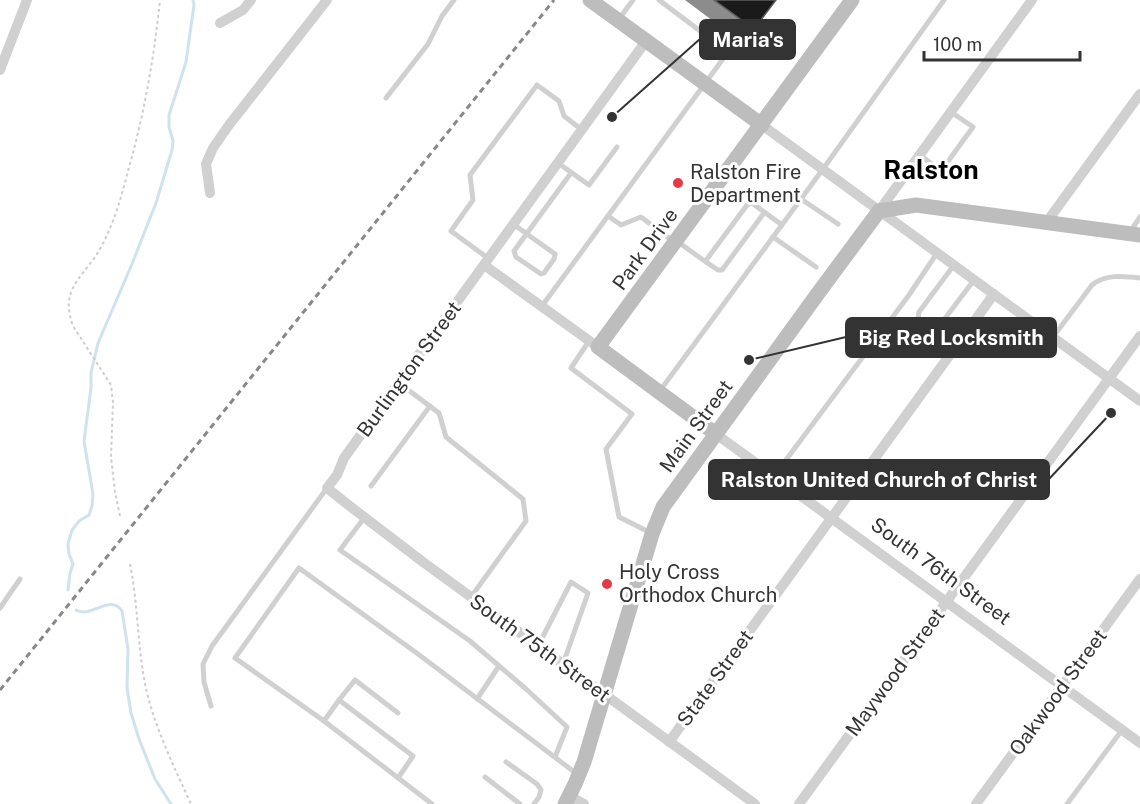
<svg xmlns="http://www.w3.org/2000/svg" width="1140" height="804" font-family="'Public Sans',sans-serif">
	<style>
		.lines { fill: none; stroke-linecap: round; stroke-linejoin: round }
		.stream { stroke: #cfe2ee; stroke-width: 3 }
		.path { stroke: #cdcdcd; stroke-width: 2; stroke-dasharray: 3 3; stroke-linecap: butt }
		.lane { stroke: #d0d0d0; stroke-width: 5 }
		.street { stroke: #d0d0d0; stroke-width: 10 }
		.secondary { stroke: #bdbdbd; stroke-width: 15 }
		.rail { stroke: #888; stroke-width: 3; stroke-dasharray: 6 4.5; stroke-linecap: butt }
		.wall { fill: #8c8c8c }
		.building { fill: #1a1a1a; stroke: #5f5f5f; stroke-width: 1.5 }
		.poi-dot { fill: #e63946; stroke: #fff; stroke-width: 2 }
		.labels { text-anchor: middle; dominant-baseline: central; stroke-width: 6; stroke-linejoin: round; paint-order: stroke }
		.poi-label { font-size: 20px; fill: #333; stroke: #fff; text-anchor: start }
		.street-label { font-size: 20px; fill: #333; stroke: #fff }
		.district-label { font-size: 26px; font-weight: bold; fill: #000; stroke: #fff }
		.leader { fill: none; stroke: #333; stroke-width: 2 }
		.callout-dot { fill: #333; stroke: #fff; stroke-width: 2 }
		.callout { fill: #333; stroke: #333; stroke-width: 2 }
		.callout-label { font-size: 21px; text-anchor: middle; font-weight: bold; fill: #fff }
	</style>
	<rect width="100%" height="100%" fill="#fff"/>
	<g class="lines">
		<g class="stream">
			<polyline points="68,590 70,573 73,564 69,554 68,544 72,530 79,521 89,515 92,506 93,494 84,441 91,388 91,373 98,343 132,264 156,203 172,150 173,141 169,127 169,115 186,62 194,5 193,0"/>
			<path d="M76,610c15,9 34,-17 46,1l6,38 -1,39 4,25 8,26 16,40 16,25"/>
		</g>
		<g class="path">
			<path d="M120,516l-5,-24 -4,-35 2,-55 -2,-17 -38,-59c-12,-34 4,-44 22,-69 6,-9 11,-19 15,-29 8,-18 13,-38 18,-57 16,-56 26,-113 32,-171"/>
			<path d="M130,564c9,44 7,90 18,133 10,37 27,72 43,107"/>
		</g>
		<g class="lane">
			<polyline points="619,19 633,0"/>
			<polyline points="386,98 428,44 442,16 454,0"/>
			<polyline points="920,155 941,171 973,127 951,112"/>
			<polyline points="558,163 589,185 617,147"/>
			<polyline points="801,199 838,224"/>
			<polyline points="764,213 722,270 718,270 706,262 707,259 747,205 752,203 782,225"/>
			<polyline points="608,216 621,225 641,217 674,242"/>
			<polyline points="513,224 555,254 554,259 544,273 541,274 516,257 514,251 571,173"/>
			<polyline points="1130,232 1140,217"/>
			<polyline points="773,237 816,267"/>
			<polyline points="678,242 706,262"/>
			<polyline points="489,259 451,231 473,200 470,175 537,85 559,101 564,116 582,130"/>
			<path d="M954,265l-35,47c-3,11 6,23 18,17l37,-49"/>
			<polyline points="542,306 728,52 659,0"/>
			<path d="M1053,337l39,-52c13,-11 32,-9 48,-7"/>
			<polyline points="589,341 571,368 632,414 606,449 619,517 651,533"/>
			<polyline points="399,383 439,413 446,437 523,499 526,521 471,597"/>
			<polyline points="659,392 823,169 944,0"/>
			<polyline points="774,476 909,295 937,253"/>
			<polyline points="371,486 430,406"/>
			<polyline points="364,518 340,550 470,641 526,689 567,727 555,757"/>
			<polyline points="0,608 20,579"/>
			<polyline points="538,646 571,582 588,593 563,664"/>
			<polyline points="477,699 499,666"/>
			<polyline points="339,700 355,680 398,713"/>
			<polyline points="211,706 204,682 203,664 212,646 327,488"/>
			<polyline points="324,721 339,700 413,756 398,778"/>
			<polyline points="506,762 537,784 541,790 539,797 534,804"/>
			<polyline points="485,777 520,804"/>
			<polyline points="432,804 324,721 235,658 299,568 418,654 577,774"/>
			<polyline points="1067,804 1122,730"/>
		</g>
		<g class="street">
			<polyline points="220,23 243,10 251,0"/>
			<polyline points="646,41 344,458 337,475 327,488 351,507 423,562 755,804"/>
			<polyline points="0,70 27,0"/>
			<polyline points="762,125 1140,401"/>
			<polyline points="210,193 206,164 213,148 229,125 327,0"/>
			<polyline points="879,211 1032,0"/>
			<polyline points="1046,223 1140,94"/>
			<polyline points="484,265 598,347"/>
			<polyline points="716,434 1140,743"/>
			<polyline points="669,742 994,294"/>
			<polyline points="569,796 584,804"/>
			<polyline points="799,804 1140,336"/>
			<polyline points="976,804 1140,579"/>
		</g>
		<g class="secondary">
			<polyline points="590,0 762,125"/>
			<polyline points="716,434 598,347 852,0"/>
			<polyline points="565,804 575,784 584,762 652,534 663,507 819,292 879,211 916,205 1140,235"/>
		</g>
		<polyline class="rail" points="0,690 554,0"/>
	</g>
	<polygon class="wall" points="685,0 776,0 744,44"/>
	<polygon class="building" points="714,0 776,0 754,29"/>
	<g class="poi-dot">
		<circle cx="678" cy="183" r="6"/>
		<circle cx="607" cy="584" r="6"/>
	</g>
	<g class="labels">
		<g class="poi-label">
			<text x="690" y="172">Ralston Fire<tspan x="690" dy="23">Department</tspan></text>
			<text x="619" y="572">Holy Cross<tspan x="619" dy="23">Orthodox Church</tspan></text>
		</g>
		<g class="street-label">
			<text transform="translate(645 249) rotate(-54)">Park Drive</text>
			<text transform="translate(409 369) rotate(-54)">Burlington Street</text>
			<text transform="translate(696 426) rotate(-54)">Main Street</text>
			<text transform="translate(941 571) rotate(36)">South 76th Street</text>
			<text transform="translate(540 648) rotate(36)">South 75th Street</text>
			<text transform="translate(895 672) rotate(-54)">Maywood Street</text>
			<text transform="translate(715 678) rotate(-54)">State Street</text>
			<text transform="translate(1058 692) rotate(-54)">Oakwood Street</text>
		</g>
		<g class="district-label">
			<text x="931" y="169">Ralston</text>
		</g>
	</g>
	<path class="leader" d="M612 117L700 39M749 360L846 337M1111 413L1049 479"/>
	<g class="callout-dot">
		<circle cx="612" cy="117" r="6"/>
		<circle cx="749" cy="360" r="6"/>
		<circle cx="1111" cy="413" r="6"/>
	</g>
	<g class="callout">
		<rect x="700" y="20" width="95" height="39" rx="6"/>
		<rect x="846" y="318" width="210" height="39" rx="6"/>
		<rect x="709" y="460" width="340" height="39" rx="6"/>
	</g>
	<g class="callout-label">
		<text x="748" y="47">Maria's</text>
		<text x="951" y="345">Big Red Locksmith</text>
		<text x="879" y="487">Ralston United Church of Christ</text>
	</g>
	<path d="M924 51v9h156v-9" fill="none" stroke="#333333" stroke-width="3"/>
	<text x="933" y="51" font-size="18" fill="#333333" stroke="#ffffff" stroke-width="4.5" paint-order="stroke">100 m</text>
</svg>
